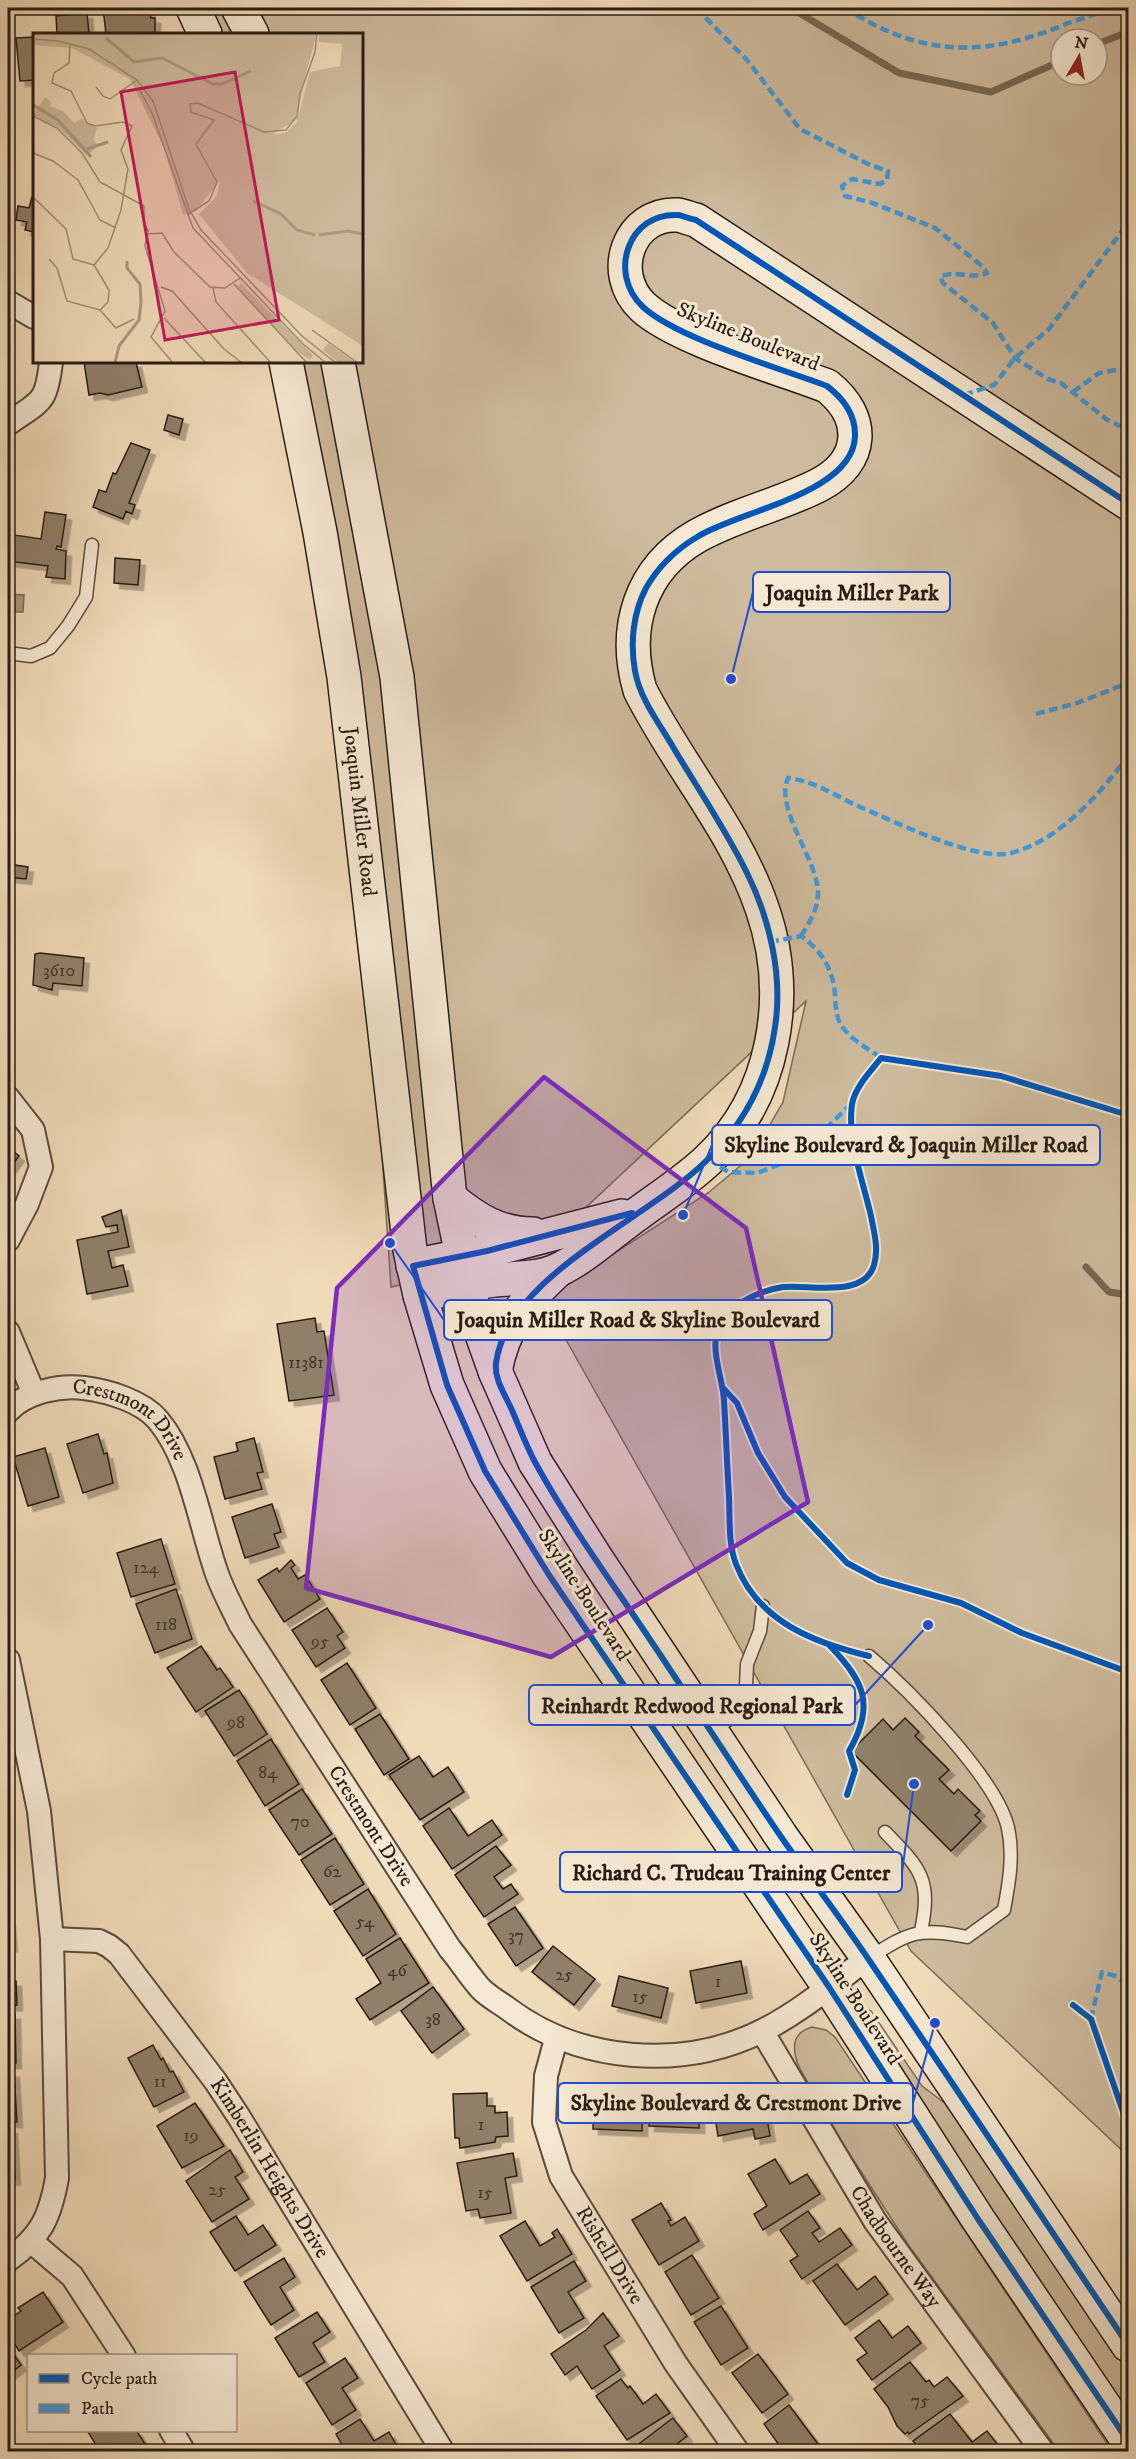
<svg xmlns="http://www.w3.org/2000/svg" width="1136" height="2459" font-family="'IM FELL DW Pica',serif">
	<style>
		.green { fill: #cebb9d; stroke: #7a6c59; stroke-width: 1.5; fill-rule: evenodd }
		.water { fill: #ac9a81; stroke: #776856; stroke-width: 1.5 }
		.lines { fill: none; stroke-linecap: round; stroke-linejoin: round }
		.stream { stroke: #776856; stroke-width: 7 }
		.building { fill: #90806a; stroke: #271d15; stroke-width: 1.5; filter: url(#shadow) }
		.lane-casing { stroke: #594c3e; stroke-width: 15 }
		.street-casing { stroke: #594c3e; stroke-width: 26 }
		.secondary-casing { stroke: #271d15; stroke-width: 36 }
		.lane { stroke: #f5e8d2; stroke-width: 12 }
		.street { stroke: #f5e8d2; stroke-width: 22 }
		.secondary { stroke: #f5e8d2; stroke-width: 33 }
		.quiet { stroke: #3d9bdf; stroke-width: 4.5; stroke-dasharray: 9 4.5; stroke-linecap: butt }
		.cycleway-casing { stroke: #f5e8d2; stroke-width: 10 }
		.cycleway { stroke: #0057b8; stroke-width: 6 }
		.marked { fill: #7b2cbf; fill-opacity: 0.2; stroke: #7b2cbf; stroke-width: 4.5; stroke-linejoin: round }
		.labels { text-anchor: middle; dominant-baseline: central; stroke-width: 6; stroke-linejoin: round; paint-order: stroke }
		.number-label { font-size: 18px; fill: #41362a }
		.street-label { font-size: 21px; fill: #271d15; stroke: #f5e8d2 }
		.inset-river { fill: none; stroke: #ac9a81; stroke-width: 3 }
		.inset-road { fill: none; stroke: #a08f77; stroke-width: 1.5 }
		.view { fill: #c2185b; fill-opacity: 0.15; stroke: #c2185b; stroke-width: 3 }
		.inset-edge { fill: none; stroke: #271d15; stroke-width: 3 }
		.leader { fill: none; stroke: #1d4ed8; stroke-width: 2 }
		.callout-dot { fill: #1d4ed8; stroke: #f5e8d2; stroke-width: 2 }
		.callout { fill: #f5e8d2; stroke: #1d4ed8; stroke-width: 2 }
		.callout-label { font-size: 22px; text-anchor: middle; font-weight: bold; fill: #271d15 }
	</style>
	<defs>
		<filter id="shadow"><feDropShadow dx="5.5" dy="5.5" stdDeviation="0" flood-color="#0004"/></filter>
	</defs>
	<rect width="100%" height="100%" fill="#f0dbb9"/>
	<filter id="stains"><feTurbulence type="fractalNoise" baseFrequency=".00333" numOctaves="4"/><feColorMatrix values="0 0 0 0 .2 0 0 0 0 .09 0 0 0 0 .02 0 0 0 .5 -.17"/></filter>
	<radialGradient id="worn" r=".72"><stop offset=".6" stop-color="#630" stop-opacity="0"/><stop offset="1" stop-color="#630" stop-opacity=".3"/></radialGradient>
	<g class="green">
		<path d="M181,8h947v2148l-217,-205 -368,-652 165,-106 44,-37 31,-54 23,-101 -273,256 -142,30 -24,-352 -42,-324 -48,-249h85v-328h-173zM1061,39h36v36h-36z"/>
		<polygon points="849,2000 871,2011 922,2086 946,2104 961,2122 1128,2370 1128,2419"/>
		<path d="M812,2027l14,3 9,7 277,414h-53l-150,-205 -67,-104 -43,-75c-7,-18 -8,-34 13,-40z"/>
	</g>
	<polygon class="water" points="8,594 24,595 23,612 8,612"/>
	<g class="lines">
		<g class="stream">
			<polyline points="791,8 899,73 991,92 1061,61"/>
			<polyline points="1097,44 1128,32"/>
			<polyline points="1086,1267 1109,1292 1128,1295"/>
		</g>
	</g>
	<g class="building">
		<polygon points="103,8 148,8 151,18 155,18 155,34 106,34"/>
		<polygon points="87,13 89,34 57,34 56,16"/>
		<polygon points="34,37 34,80 20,81 16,38"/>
		<polygon points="32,197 34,197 34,232 25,230 27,222 16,220 18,206 29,208"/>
		<polygon points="84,362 136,362 142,387 108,395 100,393 89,395"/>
		<polygon points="168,415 183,419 179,435 164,430"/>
		<polygon points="131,443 150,450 129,503 135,505 132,514 126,511 123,519 93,507 99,490 106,492 113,473 116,474"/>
		<polygon points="45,512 66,515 61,547 57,546 56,549 66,551 65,579 46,577 48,566 8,561 8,534 41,539"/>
		<polygon points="115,558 140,560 138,585 114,583"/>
		<polygon points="8,864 28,867 26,879 8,877"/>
		<polygon points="40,953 84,958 82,986 53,983 52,990 33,985 35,954"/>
		<polygon points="8,1147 19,1156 8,1171"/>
		<polygon points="121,1210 129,1247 108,1251 112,1268 123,1265 128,1286 87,1294 77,1240 118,1232 117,1225 106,1227 102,1217"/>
		<polygon points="315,1318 317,1332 324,1331 334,1395 289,1401 277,1324"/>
		<polygon points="98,1434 104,1454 107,1453 113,1483 83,1493 67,1444"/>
		<polygon points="254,1438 263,1472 257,1473 262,1489 225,1499 214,1457 238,1451 236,1443"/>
		<polygon points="45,1448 59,1497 28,1506 13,1457"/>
		<polygon points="272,1504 281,1532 274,1534 279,1547 245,1558 232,1517"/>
		<polygon points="161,1539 175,1584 131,1597 117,1553"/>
		<polygon points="291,1560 295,1565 291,1568 298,1579 305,1575 320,1599 284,1622 258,1580 277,1568 279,1572"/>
		<polygon points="176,1589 192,1639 155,1653 136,1604"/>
		<polygon points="327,1608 343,1632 337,1636 345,1648 316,1667 292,1630"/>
		<polygon points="201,1646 217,1670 220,1668 233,1687 196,1712 167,1668"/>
		<polygon points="347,1663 376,1708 350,1725 321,1680"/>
		<polygon points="239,1690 267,1734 234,1756 205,1711"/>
		<polygon points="380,1714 409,1759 384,1775 355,1729"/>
		<polygon points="905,1718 919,1732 915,1736 949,1770 939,1779 954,1794 958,1789 980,1811 975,1815 981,1821 951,1851 851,1751 883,1719 893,1730"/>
		<polygon points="271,1739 299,1784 265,1806 237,1761"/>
		<polygon points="419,1756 433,1777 448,1767 464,1792 420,1820 389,1775"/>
		<polygon points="302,1789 332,1834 299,1855 269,1810"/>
		<polygon points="449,1808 468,1836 492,1820 502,1835 452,1869 423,1826"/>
		<polygon points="335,1838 364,1884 330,1905 301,1860"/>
		<polygon points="496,1846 511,1865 494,1877 503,1889 511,1884 518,1894 484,1917 455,1875"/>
		<polygon points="368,1889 396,1934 363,1956 334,1911"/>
		<polygon points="515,1907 543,1948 516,1966 488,1924"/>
		<polygon points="8,1922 10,1922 12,1946 8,1947"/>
		<polygon points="400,1938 429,1983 370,2020 356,1999 381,1983 366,1959"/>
		<polygon points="553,1946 595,1979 574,2005 532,1972"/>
		<polygon points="741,1961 747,1993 696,2003 690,1971"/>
		<polygon points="619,1976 668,1988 661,2018 612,2006"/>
		<polygon points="8,1981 16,1981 17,2005 8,2006"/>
		<polygon points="433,1987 464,2029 432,2053 401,2011"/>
		<polygon points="8,2014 15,2014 16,2063 8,2063"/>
		<polygon points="153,2045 161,2060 163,2058 170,2072 173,2071 184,2092 154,2107 128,2058"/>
		<polygon points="8,2072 14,2072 17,2122 8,2122"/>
		<polygon points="487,2093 487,2106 495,2106 495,2113 507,2112 508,2136 496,2137 495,2142 460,2148 459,2138 455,2138 453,2094"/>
		<polygon points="650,2095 700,2098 699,2128 649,2126"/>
		<polygon points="763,2095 770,2136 755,2139 753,2129 718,2136 713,2104"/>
		<polygon points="594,2096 643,2098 642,2131 593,2129"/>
		<polygon points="195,2103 224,2146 182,2168 157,2126"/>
		<polygon points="8,2128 12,2128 15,2179 8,2180"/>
		<polygon points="230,2150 243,2172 235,2177 249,2199 212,2222 186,2181"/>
		<polygon points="513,2153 517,2176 505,2178 511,2213 480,2218 478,2209 466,2211 457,2163"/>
		<polygon points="775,2159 790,2184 807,2174 820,2194 763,2230 754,2214 767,2206 748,2174"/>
		<polygon points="661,2203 671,2220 668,2221 671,2226 685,2217 699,2241 659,2265 632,2220"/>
		<polygon points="808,2211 820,2228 812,2233 819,2242 840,2228 852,2245 802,2279 790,2261 798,2256 780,2230"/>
		<polygon points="236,2216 248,2235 263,2225 276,2245 235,2271 210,2232"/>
		<polygon points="525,2221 540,2246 555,2237 552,2233 557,2229 572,2254 527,2281 500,2236"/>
		<polygon points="692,2255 719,2298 691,2315 665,2272"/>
		<polygon points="284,2258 295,2277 280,2287 294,2310 271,2325 244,2282"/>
		<polygon points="574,2261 586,2281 568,2292 584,2318 559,2333 531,2287"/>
		<polygon points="837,2264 857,2290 875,2276 888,2294 845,2325 813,2281"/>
		<polygon points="43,2292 63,2322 19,2351 8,2333 8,2320 21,2311 18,2308"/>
		<polygon points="721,2306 748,2348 721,2365 694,2322"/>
		<polygon points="317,2312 330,2332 313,2343 325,2362 299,2377 275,2338"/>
		<polygon points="603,2313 619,2336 604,2346 620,2370 592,2389 577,2366 565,2375 551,2354 586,2330"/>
		<polygon points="879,2320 892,2338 908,2326 921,2343 872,2380 857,2360 867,2353 855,2338"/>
		<polygon points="8,2346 21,2365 8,2375"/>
		<polygon points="758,2354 788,2394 762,2413 732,2373"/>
		<polygon points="345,2358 358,2378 342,2388 356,2410 332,2425 306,2383"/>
		<polygon points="910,2362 926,2382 929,2380 934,2387 947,2377 963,2396 909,2434 908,2432 905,2434 897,2426 888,2407 874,2389"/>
		<polygon points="621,2379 628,2388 630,2386 643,2404 656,2394 670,2413 627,2440 596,2396"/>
		<polygon points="789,2405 818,2444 809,2452 784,2452 764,2424"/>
		<polygon points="950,2414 972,2442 987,2431 1001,2449 997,2452 921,2452 913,2441"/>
		<polygon points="673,2418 687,2436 673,2447 676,2452 628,2452"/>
		<polygon points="360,2419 374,2441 389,2432 400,2452 346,2452 336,2434"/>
		<polygon points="87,2430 136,2430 149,2450 100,2452"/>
	</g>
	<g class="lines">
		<g class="lane-casing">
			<g id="lane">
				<polyline points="8,653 31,656 50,648 68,626 86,597 92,545"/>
				<path d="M869,1656c39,33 128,123 139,172 6,28 1,55 -4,82l-37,27c-47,-10 -58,-5 -98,21"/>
				<polyline points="712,1731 745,1708 747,1664 760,1631 763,1606"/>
				<path d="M885,1832c35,36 47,47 36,99"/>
			</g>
		</g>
		<g class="street-casing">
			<g id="street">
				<polyline points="8,302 34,317"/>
				<path d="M8,424c33,-24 38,-19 43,-62"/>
				<polyline points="8,1098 33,1130 41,1167 27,1204 8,1240"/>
				<polyline points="8,1332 34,1394"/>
				<path id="s1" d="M8,1411c18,-19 51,-26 76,-23 24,3 58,13 74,32 33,39 42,106 59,154 6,17 15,33 23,50l210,325c11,13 20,28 31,40 7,7 17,13 26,19 71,54 174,63 255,23 38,-19 72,-48 106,-73"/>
				<path d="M8,1660l31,151 13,128 5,239c-7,39 -16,59 -49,82"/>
				<path id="s2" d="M52,1939l47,2 10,5 10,8 97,128 23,35 204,335"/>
				<path id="s3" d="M762,2031l113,190 168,231"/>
				<path id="s4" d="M556,2039l-10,37 -2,46 17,54 115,188 62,88"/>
				<polyline points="32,2242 72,2276 124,2356"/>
				<polyline points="171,2430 184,2452"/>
			</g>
		</g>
		<g class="secondary-casing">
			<g id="secondary">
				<polyline points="193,8 205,34"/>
				<polyline points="238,8 252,34"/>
				<path id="s5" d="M286,362l34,170 24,145 66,573 10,45 27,90 38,86 64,104 280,412 149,232 150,222"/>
				<polyline points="338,362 397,677 450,1198 474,1312 495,1371 535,1462 596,1558 781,1836 868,1958 1128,2345"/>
				<path d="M450,1198c25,21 49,36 83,36"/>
				<polyline points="413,1266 487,1251 622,1216"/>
				<path d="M420,1295c25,-5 50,-12 75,-15 21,-2 43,-1 63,-10 26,-12 54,-38 78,-55 24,-18 50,-34 72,-55 68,-64 84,-166 54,-252 -27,-79 -85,-144 -122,-218 -18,-62 0,-121 57,-154 39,-22 83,-31 122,-51 46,-24 47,-68 8,-99 -47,-18 -149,-47 -184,-79 -36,-34 -14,-95 35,-92 6,1 12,4 18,5l432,283"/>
				<path d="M495,1371c9,-47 28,-68 62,-100"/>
			</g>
		</g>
		<use href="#lane" class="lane"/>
		<use href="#street" class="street"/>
		<use href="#secondary" class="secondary"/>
		<g class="quiet">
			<path d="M696,8l51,52 53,69 70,36 18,6 -1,9 -7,4 -28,-5 -10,7 3,10 25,6 65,26 47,38 5,7c-15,7 -32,-4 -47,4l3,6 50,40 22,35 33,21 13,4 45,36 22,11"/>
			<path d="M845,8c74,47 134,51 216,18 16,-7 31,-9 47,-18"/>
			<polyline points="241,13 253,8"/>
			<polyline points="1073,392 1099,373 1128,368"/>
			<polyline points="964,395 994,385 1015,358 1049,329 1128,223"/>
			<polyline points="1036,714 1077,703 1128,683"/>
			<path d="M801,936c8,-13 17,-26 17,-43 0,-33 -44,-84 -30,-115 26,3 48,18 72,29 34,14 115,55 151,46 49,-13 88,-58 117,-97"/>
			<path d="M770,942l31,-6c20,14 32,33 34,58 1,13 0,24 9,35 8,11 25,20 37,29"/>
			<polyline points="709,1159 728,1172 757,1173 783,1163 805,1149 852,1103"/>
			<polyline points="1091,2019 1102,1972 1115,1976 1128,1985"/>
		</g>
		<g class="cycleway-casing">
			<g id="cycleway">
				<path d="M1128,503l-432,-283c-6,-1 -12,-4 -18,-5 -49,-3 -71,58 -35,92 35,32 137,61 184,79 17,13 29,29 28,51 -3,57 -117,74 -158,100 -20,12 -39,30 -51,51 -13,25 -16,55 -11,83 5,28 24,52 38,76 25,42 53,83 74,126 23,47 36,103 28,154 -7,50 -29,93 -64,129 -58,62 -203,117 -215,207 -2,15 8,30 15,45 8,18 15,38 25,56 33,60 75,117 113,174 45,67 89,136 135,203 28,40 58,79 85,119 87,128 173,257 259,385"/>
				<polyline points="632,1213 487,1251 413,1266 447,1385 485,1471 549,1575 829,1987 978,2219 1128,2441"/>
				<polyline points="724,1389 737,1403 758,1453 785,1497 847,1563 879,1580 961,1603 1022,1633 1128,1672"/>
				<path d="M830,1646c35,36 45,60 19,105l6,19 -8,25"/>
				<path d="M869,1656c-54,-13 -111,-34 -133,-92 -8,-21 -6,-45 -7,-67 -2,-32 -3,-64 -5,-96 -1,-26 -19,-59 0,-83 14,-17 38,-28 59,-31 26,-3 81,12 91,-22 5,-16 0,-33 -3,-49 -8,-35 -24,-76 -19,-112 3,-17 19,-33 29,-46l120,18 127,39"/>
				<polyline points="1073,2005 1091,2019 1128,2126"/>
			</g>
		</g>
		<use href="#cycleway" class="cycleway"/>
	</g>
	<path class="marked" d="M544,1077l202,151 62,274 -257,155 -245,-69 31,-300z"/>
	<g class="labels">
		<g class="number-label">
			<text x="59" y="971">3610</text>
			<text x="306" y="1363">11381</text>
			<text x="146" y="1568">124</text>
			<text x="166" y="1625">118</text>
			<text x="320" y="1642">95</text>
			<text x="236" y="1723">98</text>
			<text x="268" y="1773">84</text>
			<text x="300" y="1822">70</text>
			<text x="332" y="1872">62</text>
			<text x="365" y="1922">54</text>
			<text x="516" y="1936">37</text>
			<text x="397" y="1971">46</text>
			<text x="564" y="1975">25</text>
			<text x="718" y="1982">1</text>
			<text x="640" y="1997">15</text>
			<text x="433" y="2020">38</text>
			<text x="160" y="2082">11</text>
			<text x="481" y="2125">1</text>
			<text x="191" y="2136">19</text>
			<text x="217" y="2190">25</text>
			<text x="485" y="2193">15</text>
			<text x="920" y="2401">75</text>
		</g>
		<g class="street-label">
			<text transform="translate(748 337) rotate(22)">Skyline Boulevard</text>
			<text stroke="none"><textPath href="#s5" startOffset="456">Joaquin Miller Road</textPath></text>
			<text stroke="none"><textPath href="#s1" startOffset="140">Crestmont Drive</textPath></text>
			<text transform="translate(584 1595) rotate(57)">Skyline Boulevard</text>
			<text stroke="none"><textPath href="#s1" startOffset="626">Crestmont Drive</textPath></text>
			<text transform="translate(855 1999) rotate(57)">Skyline Boulevard</text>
			<text stroke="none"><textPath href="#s2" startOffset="333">Kimberlin Heights Drive</textPath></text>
			<text stroke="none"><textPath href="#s3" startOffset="254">Chadbourne Way</textPath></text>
			<text stroke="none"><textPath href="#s4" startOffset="234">Rishell Drive</textPath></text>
		</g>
	</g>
	<g transform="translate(33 33)">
		<rect width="330" height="330" fill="#f0dbb9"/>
		<path d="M0,0h284l-15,54 -4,32 -25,15 12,-1 12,-11 13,-50 30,-6 2,-22 -23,-2v-9h44v313l-116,-73 -48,-59 18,-18 3,-16 -23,30 -14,5 -19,-67 -34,-69 -58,-31 -39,-3zM12,64l6,5 -1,4 13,5 11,12 7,-4 16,9 -4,12 6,5 -12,10 -28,-27 -26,-13zM208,250l72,72 -3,5 -16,-11 -46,-51 -10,-11zM295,310l28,20h-17l-16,-13z" fill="#cebb9d"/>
		<path class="inset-river" d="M73,5l28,24 28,-4 51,26h9l29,-13M0,72l25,15 33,37M54,116l21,-7M220,168l28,13 16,16 18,5M286,202l29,-4 15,3M82,330l4,-17 20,-26 2,-18 -1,-18 -13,-16v-7"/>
		<path class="inset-road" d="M0,6l25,2 31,8 48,31 16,21 36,108 12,21 101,106 34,27M37,11l-1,19 -15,10 -2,10 19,8 16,32 8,3 28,-4 9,4 -11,24 7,19 -7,41 -13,38 -14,17M63,54l7,9 7,3 27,-19M105,54l14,26 41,115 110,116 23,19M0,83l24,12 25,25 18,29 44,24v18l5,8M0,120l20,8 25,19 22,40 16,8M0,164l33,32 7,30 21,6M154,182l22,-14 8,-19 -21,-38 18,-24 -23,-8 -1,-8 8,-1 66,29 22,-2 11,-14 3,-22 15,-42 2,-19M16,226l8,9 10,33 33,9M61,232l15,25 -1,12 -8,8M201,251l73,79M128,254l11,4 52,58 18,14M180,255l3,14 55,61M67,277l16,18 18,-9M131,285l42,45M279,297l46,33M140,330l-22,-26 14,-26 -20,-65 2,-12 15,-1 12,19 36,35 15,1 15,-10"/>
		<path class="view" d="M202,39l44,248 -114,20 -44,-248z"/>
		<rect width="330" height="330" class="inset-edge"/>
	</g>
	<path class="leader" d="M731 679L753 592M683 1215L712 1145M390 1243L444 1320M928 1625L855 1705M914 1784L902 1872M935 2023L913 2103"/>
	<g class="callout-dot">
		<circle cx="731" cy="679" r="6"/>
		<circle cx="683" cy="1215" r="6"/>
		<circle cx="390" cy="1243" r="6"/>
		<circle cx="928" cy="1625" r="6"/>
		<circle cx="914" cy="1784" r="6"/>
		<circle cx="935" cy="2023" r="6"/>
	</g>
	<g class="callout">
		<rect x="753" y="572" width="197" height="40" rx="6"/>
		<rect x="712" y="1125" width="388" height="40" rx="6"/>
		<rect x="444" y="1300" width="388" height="40" rx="6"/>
		<rect x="529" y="1685" width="326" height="40" rx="6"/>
		<rect x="560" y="1852" width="342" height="40" rx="6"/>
		<rect x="558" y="2083" width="355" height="40" rx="6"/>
	</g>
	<g class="callout-label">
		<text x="852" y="600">Joaquin Miller Park</text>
		<text x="906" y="1152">Skyline Boulevard &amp; Joaquin Miller Road</text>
		<text x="638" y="1327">Joaquin Miller Road &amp; Skyline Boulevard</text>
		<text x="692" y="1713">Reinhardt Redwood Regional Park</text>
		<text x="731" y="1880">Richard C. Trudeau Training Center</text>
		<text x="736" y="2110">Skyline Boulevard &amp; Crestmont Drive</text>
	</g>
	<rect width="1136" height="2459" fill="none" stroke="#f0dbb9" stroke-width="30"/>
	<rect x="9" y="9" width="1118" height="2441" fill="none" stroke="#271d15" stroke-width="3"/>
	<rect x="15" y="15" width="1106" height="2429" fill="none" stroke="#271d15" stroke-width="1.5"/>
	<rect x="27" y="2354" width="210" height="78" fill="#f5e8d2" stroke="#a39786" stroke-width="1.5"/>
	<rect x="39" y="2374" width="30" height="9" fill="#0057b8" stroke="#a39786" stroke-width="1.5"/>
	<text x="81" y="2384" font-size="18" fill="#271d15">Cycle path</text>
	<rect x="39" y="2404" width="30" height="9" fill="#3d9bdf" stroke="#a39786" stroke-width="1.5"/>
	<text x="81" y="2414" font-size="18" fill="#271d15">Path</text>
	<g transform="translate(1079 57) rotate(10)"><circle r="28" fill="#f5e8d2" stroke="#a39786" stroke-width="1.5"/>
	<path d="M0-4.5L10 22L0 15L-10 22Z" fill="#8f2418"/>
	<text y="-9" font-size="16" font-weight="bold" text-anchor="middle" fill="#271d15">N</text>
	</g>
	<rect width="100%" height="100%" filter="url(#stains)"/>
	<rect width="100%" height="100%" fill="url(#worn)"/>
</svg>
